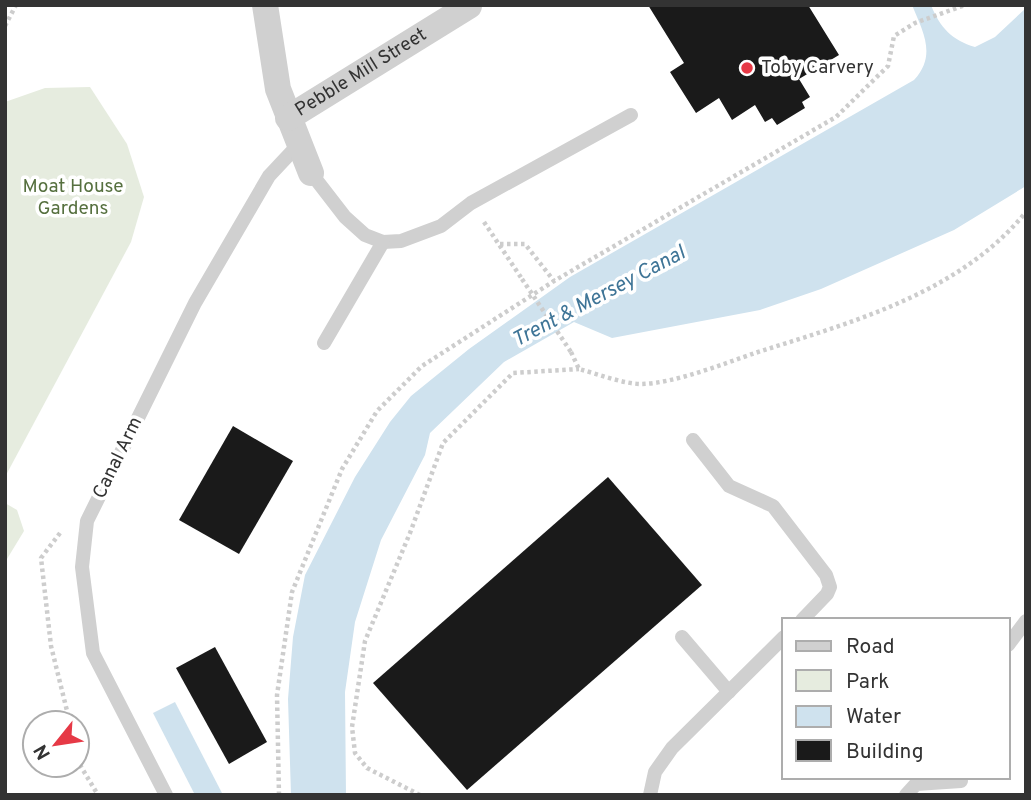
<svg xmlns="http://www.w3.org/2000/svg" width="1031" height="800" font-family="Overpass,sans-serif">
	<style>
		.green { fill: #e6ecdf }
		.water { fill: #cfe2ee }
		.building { fill: #1a1a1a }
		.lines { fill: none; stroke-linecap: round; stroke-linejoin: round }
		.path { stroke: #cdcdcd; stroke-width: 4.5; stroke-dasharray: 3.5 3.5; stroke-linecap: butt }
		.lane { stroke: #d0d0d0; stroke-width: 14 }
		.street { stroke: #d0d0d0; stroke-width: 26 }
		.path-bridge { stroke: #cdcdcd; stroke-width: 4.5; stroke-dasharray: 3.5 3.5; stroke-linecap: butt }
		.poi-dot { fill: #e63946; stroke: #fff; stroke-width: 2.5 }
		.labels { text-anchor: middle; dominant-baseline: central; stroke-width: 7; stroke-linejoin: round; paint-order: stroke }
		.poi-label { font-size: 19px; fill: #333; stroke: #fff; text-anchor: start }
		.street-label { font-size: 19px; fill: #333; stroke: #fff }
		.park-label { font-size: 19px; fill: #56703f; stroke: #fff }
		.water-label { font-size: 21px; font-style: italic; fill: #3f7597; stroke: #fff }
	</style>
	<rect width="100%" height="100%" fill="#fff"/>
	<g class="green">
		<polygon points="90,87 127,144 144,197 131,242 5,477 5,102 45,88"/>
		<polygon points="5,503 17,510 24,531 7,559"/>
	</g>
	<g class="water">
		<path d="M912,5h19c9,23 21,35 44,42l20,-10 31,-29v178l-72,44 -133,59 -61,21 -148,28 -38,-16 -70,40 -74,71 -5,22 -44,85 -26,82 -10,70 1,103h-55l-3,-96 5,-62 12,-62 50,-98 35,-55 21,-26 58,-47 101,-72 344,-197c23,-25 9,-48 -2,-75z"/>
		<polygon points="175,702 223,795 195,795 153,713"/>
	</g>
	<g class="building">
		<polygon points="648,5 808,5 839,55 799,79 810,97 802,102 805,108 777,125 772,118 765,122 755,105 732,120 719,98 696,113 670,72 684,63"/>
		<polygon points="233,426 293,461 239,554 179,520"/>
		<polygon points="608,477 702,585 467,790 373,683"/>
		<polygon points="215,647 267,742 229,764 176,668"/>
	</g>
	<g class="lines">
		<g class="path">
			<polyline points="5,26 16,5"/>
			<polyline points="484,222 522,279"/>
			<polyline points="500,244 525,244 554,281"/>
			<path d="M571,352l8,17c19,5 44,15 63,15 33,-1 81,-20 113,-31 97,-31 204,-59 271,-141"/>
			<polyline points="60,533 41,558 51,646 70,723"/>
			<polyline points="77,751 80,765 98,795"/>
			<polyline points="279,795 277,695 292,592 342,469 377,411 422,366 554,281 836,117 888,66 894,36 915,23 965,5"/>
			<polyline points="420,795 367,768 355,753 352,727 365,641 410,533 443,443 513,373 579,369"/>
		</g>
		<g class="lane">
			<polyline points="311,173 345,217 365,235 383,242 401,241 441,226 471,203 631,115"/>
			<polyline points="324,343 383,242"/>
			<polyline points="693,440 729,486 773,506 826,575 830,587 827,594 802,620"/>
			<polyline points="682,637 729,692"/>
			<polyline points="1008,645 1026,621"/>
			<polyline points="166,795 93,653 82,567 87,521 195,303 269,176 299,144"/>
			<polyline points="650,795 655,772 672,748 784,637"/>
			<polyline points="906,795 916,784 961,781"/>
		</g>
		<g class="street">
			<polyline points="265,5 278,89 311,173"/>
			<path id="s1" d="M288,118l181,-112"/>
		</g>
		<polyline class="path-bridge" points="522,279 571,352"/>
	</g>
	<circle class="poi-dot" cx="747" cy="68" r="7"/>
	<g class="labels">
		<g class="poi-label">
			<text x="761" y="68">Toby Carvery</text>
		</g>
		<g class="street-label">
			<text stroke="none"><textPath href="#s1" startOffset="86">Pebble Mill Street</textPath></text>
			<text transform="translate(118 458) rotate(-64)">Canal Arm</text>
		</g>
		<g class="park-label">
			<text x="73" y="187">Moat House<tspan x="73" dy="22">Gardens</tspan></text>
		</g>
		<g class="water-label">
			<text transform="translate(599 297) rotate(-28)">Trent &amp; Mersey Canal</text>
		</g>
	</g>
	<rect width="1031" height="800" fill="none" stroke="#333333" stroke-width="14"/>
	<rect x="782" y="618" width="228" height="161" fill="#ffffff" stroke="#adadad" stroke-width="2"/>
	<rect x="796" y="641" width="35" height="10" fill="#d0d0d0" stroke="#adadad" stroke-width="2"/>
	<text x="846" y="653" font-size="21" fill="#333333">Road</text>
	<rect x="796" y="670" width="35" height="21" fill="#e6ecdf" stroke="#adadad" stroke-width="2"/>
	<text x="846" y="688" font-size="21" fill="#333333">Park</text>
	<rect x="796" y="706" width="35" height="21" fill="#cfe2ee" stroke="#adadad" stroke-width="2"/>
	<text x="846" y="723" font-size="21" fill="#333333">Water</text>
	<rect x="796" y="740" width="35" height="21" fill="#1a1a1a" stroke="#adadad" stroke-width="2"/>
	<text x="846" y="758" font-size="21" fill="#333333">Building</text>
	<g transform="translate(56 744) rotate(240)"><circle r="33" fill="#ffffff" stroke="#adadad" stroke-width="2"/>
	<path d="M0-5L12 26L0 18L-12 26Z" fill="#e63946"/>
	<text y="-10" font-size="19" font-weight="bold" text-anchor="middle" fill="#333333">N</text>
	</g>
</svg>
